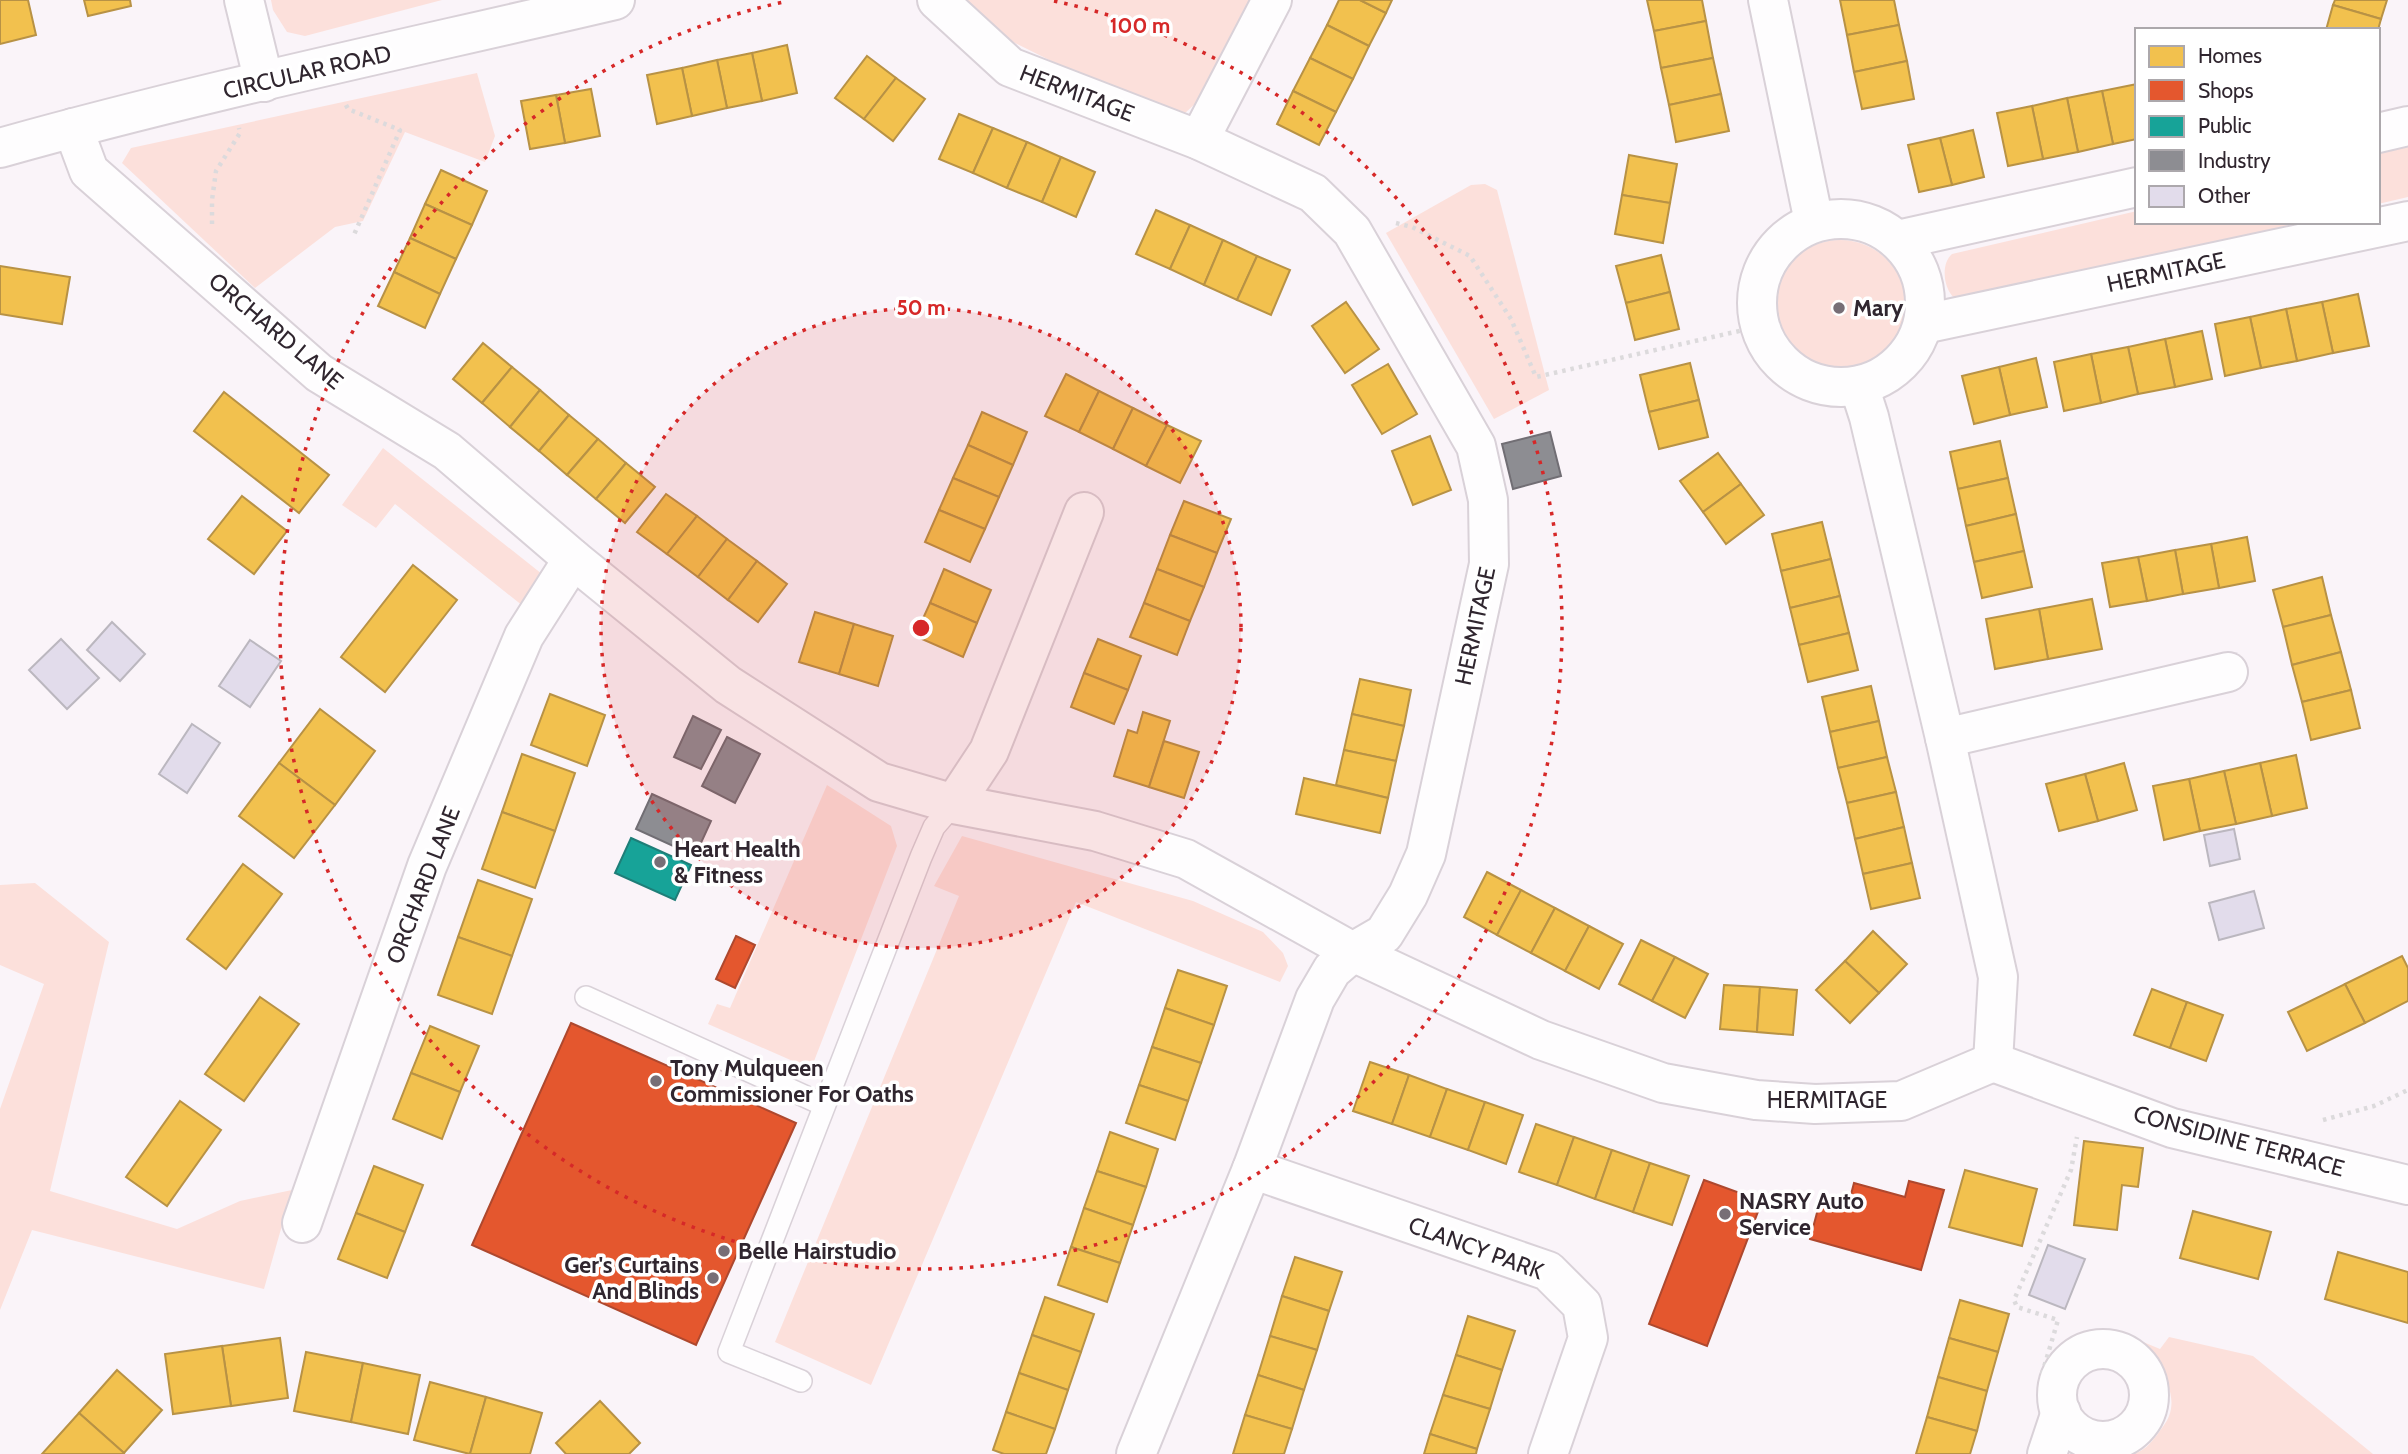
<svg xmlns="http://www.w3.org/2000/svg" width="2408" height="1454" font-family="Cabin,sans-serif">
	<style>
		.green { fill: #fce0db }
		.homes { fill: #f2c14e; stroke: #b89245; stroke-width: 2 }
		.shops { fill: #e4572e; stroke: #ae482e; stroke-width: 2 }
		.public { fill: #17a398; stroke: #1e7e78; stroke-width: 2 }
		.industry { fill: #8d8d92; stroke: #716e74; stroke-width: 2 }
		.building { fill: #e2dceb; stroke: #bbb7bf; stroke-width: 2 }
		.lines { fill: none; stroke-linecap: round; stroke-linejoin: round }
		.lane-casing { stroke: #d9d1d8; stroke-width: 24 }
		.street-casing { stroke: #d9d1d8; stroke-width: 42 }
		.secondary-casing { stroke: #d9d1d8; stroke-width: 42 }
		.path { stroke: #dcdadc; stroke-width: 4.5; stroke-dasharray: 3.5 5; stroke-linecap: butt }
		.lane { stroke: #fefdfe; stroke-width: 21 }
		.street { stroke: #fefdfe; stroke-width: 38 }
		.secondary { stroke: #fefdfe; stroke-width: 38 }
		.ring { fill: none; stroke: #d62828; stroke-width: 3.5; stroke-dasharray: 3.5 7 }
		.poi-dot { fill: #776e76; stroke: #fff; stroke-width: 2.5 }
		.labels { text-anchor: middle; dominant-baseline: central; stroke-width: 7; stroke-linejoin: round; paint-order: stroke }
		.street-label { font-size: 23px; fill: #30262f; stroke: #fff }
		.poi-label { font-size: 23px; font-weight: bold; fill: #30262f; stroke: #fff; text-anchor: start }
		.centre { fill: #d62828; stroke: #fff; stroke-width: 3.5 }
		.ring-label { font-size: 21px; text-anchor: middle; font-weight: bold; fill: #d62828; stroke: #fff; stroke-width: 7; stroke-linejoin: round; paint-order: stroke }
	</style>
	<rect width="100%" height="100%" fill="#faf4f9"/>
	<g class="green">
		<polygon points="271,0 442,0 305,36 287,32 273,10"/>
		<polygon points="965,0 1251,0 1196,103 1184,114 1112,91 1009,40 978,19"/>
		<polygon points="477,73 495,136 485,162 405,132 363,221 335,227 255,288 122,163 131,148"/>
		<polygon points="2408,146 2408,197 2378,204 2378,153"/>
		<polygon points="1485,184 1497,190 1549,390 1494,419 1386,233 1471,185"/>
		<path d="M2137,211v11h164l-336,81c-20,-2 -27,-37 -13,-49z"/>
		<circle cx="1840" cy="306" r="66"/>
		<polygon points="383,448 542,574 523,606 395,504 376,528 342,505"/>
		<polygon points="827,785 891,826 897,846 811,1069 708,1024 717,1004 730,1008"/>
		<polygon points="962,836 1193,901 1263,932 1283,953 1288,966 1280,982 1076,902 871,1385 775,1342 959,896 934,886"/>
		<polygon points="35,883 109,942 50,1191 177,1229 240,1201 292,1190 264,1289 32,1230 0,1310 0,1109 44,984 0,965 0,885"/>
		<path d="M2169,1337l84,19 120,98h-241c11,-2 18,-10 25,-19 4,-6 10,-13 12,-19 11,-29 -17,-57 -33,-77l24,10z"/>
	</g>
	<g class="homes">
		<polygon points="0,0 28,0 36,35 0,44"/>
		<polygon points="84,0 130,0 131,6 88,16"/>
		<polygon points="1339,0 1360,0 1386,13 1369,46 1327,25"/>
		<polygon points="1360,0 1392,0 1386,13"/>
		<polygon points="1647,0 1702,0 1706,21 1654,31"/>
		<polygon points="1840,0 1894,0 1899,25 1847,35"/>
		<polygon points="2335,0 2387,0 2381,19 2333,5"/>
		<polygon points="2333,5 2381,19 2378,30 2326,30"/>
		<polygon points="1706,21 1713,58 1661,68 1654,31"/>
		<polygon points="1327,25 1369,46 1353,79 1310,58"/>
		<polygon points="1899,25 1907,61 1854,72 1847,35"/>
		<polygon points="787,45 797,93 762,101 752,53"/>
		<polygon points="752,53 762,101 727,108 717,60"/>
		<polygon points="867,56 896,78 864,119 835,98"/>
		<polygon points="1310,58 1353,79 1336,112 1293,91"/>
		<polygon points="1713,58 1721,94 1669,105 1661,68"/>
		<polygon points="717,60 727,108 692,116 682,68"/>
		<polygon points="1907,61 1914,99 1862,109 1854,72"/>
		<polygon points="682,68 692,116 657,124 647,75"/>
		<polygon points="896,78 925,99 893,141 864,119"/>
		<polygon points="2137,84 2137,139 2113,144 2102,91"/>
		<polygon points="591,89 600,136 565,143 556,95"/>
		<polygon points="1293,91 1336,112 1319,145 1277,124"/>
		<polygon points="2102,91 2113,144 2078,152 2067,98"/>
		<polygon points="1721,94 1729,131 1676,142 1669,105"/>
		<polygon points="556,95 565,143 530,149 521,101"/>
		<polygon points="2067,98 2078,152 2043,159 2032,106"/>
		<polygon points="2032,106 2043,159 2008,166 1997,113"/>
		<polygon points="959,114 993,128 973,173 939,159"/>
		<polygon points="993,128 1027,142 1007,188 973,173"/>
		<polygon points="1973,130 1984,177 1952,185 1940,138"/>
		<polygon points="1940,138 1952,185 1919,192 1908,145"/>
		<polygon points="1027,142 1061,157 1042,202 1007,188"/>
		<polygon points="1629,155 1677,164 1670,203 1622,195"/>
		<polygon points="1061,157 1095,172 1076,217 1042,202"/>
		<polygon points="441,170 487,191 472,225 425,204"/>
		<polygon points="1622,195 1670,203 1663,243 1615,234"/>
		<polygon points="425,204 472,225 456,259 410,238"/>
		<polygon points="1156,210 1190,225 1170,269 1136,254"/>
		<polygon points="1190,225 1223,240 1204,285 1170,269"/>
		<polygon points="410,238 456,259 440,294 394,272"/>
		<polygon points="1223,240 1257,256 1237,300 1204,285"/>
		<polygon points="1661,255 1670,292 1626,303 1616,266"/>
		<polygon points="1257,256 1290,270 1271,315 1237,300"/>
		<polygon points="0,266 70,277 62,324 0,314"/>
		<polygon points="394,272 440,294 425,328 378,306"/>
		<polygon points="1670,292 1679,329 1635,340 1626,303"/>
		<polygon points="2358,294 2369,346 2333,353 2322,302"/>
		<polygon points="1346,302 1379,349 1345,373 1312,326"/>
		<polygon points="2322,302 2333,353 2297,361 2286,309"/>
		<polygon points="2286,309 2297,361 2261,368 2250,317"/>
		<polygon points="2250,317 2261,368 2225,376 2215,324"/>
		<polygon points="2202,331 2212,379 2175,387 2165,339"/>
		<polygon points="2165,339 2175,387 2138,394 2128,347"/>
		<polygon points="483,343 512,367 482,403 453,379"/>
		<polygon points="2128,347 2138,394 2101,403 2091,354"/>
		<polygon points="2091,354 2101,403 2064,411 2054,362"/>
		<polygon points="2036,358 2047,407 2010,415 1999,367"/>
		<polygon points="1690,363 1699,400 1649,412 1640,375"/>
		<polygon points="1388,364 1417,414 1382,434 1352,385"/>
		<polygon points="512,367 540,390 510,427 482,403"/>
		<polygon points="1999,367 2010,415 1974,424 1962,376"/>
		<polygon points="1066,374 1099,391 1079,432 1045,416"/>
		<polygon points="540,390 569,415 539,451 510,427"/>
		<polygon points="1099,391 1133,408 1113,449 1079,432"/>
		<polygon points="224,392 329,475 299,513 194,431"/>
		<polygon points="1699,400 1708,437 1659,449 1649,412"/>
		<polygon points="1133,408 1167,425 1146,466 1113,449"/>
		<polygon points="982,412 1027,432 1013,465 968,445"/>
		<polygon points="569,415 598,439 567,475 539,451"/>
		<polygon points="1167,425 1201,441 1180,483 1146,466"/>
		<polygon points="1430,436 1451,490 1413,505 1392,451"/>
		<polygon points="598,439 626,463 596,499 567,475"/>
		<polygon points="2000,441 2008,478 1958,489 1950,452"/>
		<polygon points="968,445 1013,465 999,497 953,478"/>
		<polygon points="1718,453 1741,484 1703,512 1680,481"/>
		<polygon points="626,463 655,487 625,523 596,499"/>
		<polygon points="953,478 999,497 985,529 939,510"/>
		<polygon points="2008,478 2016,514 1966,526 1958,489"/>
		<polygon points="1741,484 1764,515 1726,544 1703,512"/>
		<polygon points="666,494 697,516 667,554 637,532"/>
		<polygon points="242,496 287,531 254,574 208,539"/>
		<polygon points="1184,501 1231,519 1217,553 1170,535"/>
		<polygon points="939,510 985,529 970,562 925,542"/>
		<polygon points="2016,514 2024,551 1974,562 1966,526"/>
		<polygon points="697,516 727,539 698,577 667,554"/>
		<polygon points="1822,522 1831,559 1781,571 1772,534"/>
		<polygon points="1170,535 1217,553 1204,587 1157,569"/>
		<polygon points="2247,537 2255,581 2219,588 2211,544"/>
		<polygon points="727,539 757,561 728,600 698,577"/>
		<polygon points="2211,544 2219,588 2183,594 2175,550"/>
		<polygon points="2175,550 2183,594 2147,601 2138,557"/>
		<polygon points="2024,551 2032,587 1982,598 1974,562"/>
		<polygon points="2138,557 2147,601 2110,607 2102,563"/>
		<polygon points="1831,559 1840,596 1790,608 1781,571"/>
		<polygon points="757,561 787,584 758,622 728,600"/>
		<polygon points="413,565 457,600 385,692 341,657"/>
		<polygon points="944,569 991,590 977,623 930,603"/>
		<polygon points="1157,569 1204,587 1190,621 1144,603"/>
		<polygon points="2322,577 2331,615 2283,627 2273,590"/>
		<polygon points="1840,596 1849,633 1799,645 1790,608"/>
		<polygon points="2092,599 2102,649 2048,659 2039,609"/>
		<polygon points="930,603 977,623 963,657 915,636"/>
		<polygon points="1144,603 1190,621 1177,655 1130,637"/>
		<polygon points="2039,609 2048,659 1995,669 1986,619"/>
		<polygon points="815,612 854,624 839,674 799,662"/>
		<polygon points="2331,615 2341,652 2292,665 2283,627"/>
		<polygon points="854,624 893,636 878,686 839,674"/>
		<polygon points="1849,633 1858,670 1808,682 1799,645"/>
		<polygon points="1098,639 1141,656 1128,690 1084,673"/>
		<polygon points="2341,652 2351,690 2302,702 2292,665"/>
		<polygon points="1084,673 1128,690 1114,724 1071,707"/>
		<polygon points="1360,679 1411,690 1404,726 1352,714"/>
		<polygon points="1871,686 1879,721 1830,732 1822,697"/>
		<polygon points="2351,690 2360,728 2311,740 2302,702"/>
		<polygon points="550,694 605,715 587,766 531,745"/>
		<polygon points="320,709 375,751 335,805 279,763"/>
		<polygon points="1143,712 1170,721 1149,787 1114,776 1128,730 1137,733"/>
		<polygon points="1352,714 1404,726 1396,761 1344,750"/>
		<polygon points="1879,721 1887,757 1838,768 1830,732"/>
		<polygon points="1164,741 1199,752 1184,798 1149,787"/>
		<polygon points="1344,750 1396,761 1388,798 1336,785"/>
		<polygon points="522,754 575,773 555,831 502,812"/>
		<polygon points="2296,755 2307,808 2272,816 2260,763"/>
		<polygon points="1887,757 1896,792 1847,803 1838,768"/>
		<polygon points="279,763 335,805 294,858 239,816"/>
		<polygon points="2124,763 2137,810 2098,821 2085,774"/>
		<polygon points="2260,763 2272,816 2236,824 2224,771"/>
		<polygon points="2224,771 2236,824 2200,831 2189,779"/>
		<polygon points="2085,774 2098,821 2059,831 2046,784"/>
		<polygon points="1304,778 1388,798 1380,833 1296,814"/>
		<polygon points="2189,779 2200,831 2164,840 2153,786"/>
		<polygon points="1896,792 1904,827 1855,839 1847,803"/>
		<polygon points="502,812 555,831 535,888 482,869"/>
		<polygon points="1904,827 1912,863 1863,874 1855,839"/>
		<polygon points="1912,863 1920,898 1871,909 1863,874"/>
		<polygon points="243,864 282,894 226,969 187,939"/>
		<polygon points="1487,872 1521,890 1497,935 1464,917"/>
		<polygon points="478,880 532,899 512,956 458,937"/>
		<polygon points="1521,890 1555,908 1531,953 1497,935"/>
		<polygon points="1555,908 1589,926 1565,971 1531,953"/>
		<polygon points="1589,926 1623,944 1599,989 1565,971"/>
		<polygon points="1873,931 1907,964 1879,993 1845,961"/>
		<polygon points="458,937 512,956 492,1014 438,995"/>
		<polygon points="1641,940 1675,957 1652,1001 1619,984"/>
		<polygon points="2402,956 2408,968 2408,1001 2365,1023 2345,984"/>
		<polygon points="1675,957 1708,974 1685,1018 1652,1001"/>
		<polygon points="1845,961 1879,993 1850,1023 1816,990"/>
		<polygon points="1178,970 1227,986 1214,1025 1165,1008"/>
		<polygon points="2345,984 2365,1023 2307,1051 2288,1012"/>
		<polygon points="1724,985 1760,987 1757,1032 1720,1029"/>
		<polygon points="1760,987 1797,990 1793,1035 1757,1032"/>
		<polygon points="2152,989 2187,1002 2170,1048 2134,1035"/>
		<polygon points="260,997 299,1024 244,1101 205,1074"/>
		<polygon points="2187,1002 2223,1015 2206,1061 2170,1048"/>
		<polygon points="1165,1008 1214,1025 1201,1063 1152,1047"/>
		<polygon points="430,1026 479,1046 460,1092 411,1073"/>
		<polygon points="1152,1047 1201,1063 1188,1101 1139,1085"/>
		<polygon points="1370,1062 1409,1075 1392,1124 1353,1111"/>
		<polygon points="411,1073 460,1092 442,1139 393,1119"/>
		<polygon points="1409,1075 1447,1089 1430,1137 1392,1124"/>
		<polygon points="1139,1085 1188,1101 1175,1140 1126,1123"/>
		<polygon points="1447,1089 1485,1102 1468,1150 1430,1137"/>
		<polygon points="180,1101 221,1130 167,1206 126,1177"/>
		<polygon points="1485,1102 1523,1115 1506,1164 1468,1150"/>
		<polygon points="1536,1124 1574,1137 1557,1185 1519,1172"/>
		<polygon points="1110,1132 1158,1149 1146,1187 1097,1171"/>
		<polygon points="1574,1137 1612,1150 1595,1199 1557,1185"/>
		<polygon points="2084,1141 2143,1148 2138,1187 2122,1185 2117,1230 2074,1225"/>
		<polygon points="1612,1150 1650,1163 1633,1212 1595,1199"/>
		<polygon points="1650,1163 1689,1176 1672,1225 1633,1212"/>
		<polygon points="374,1166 423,1185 405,1232 356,1213"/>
		<polygon points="1965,1170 2037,1189 2022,1246 1949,1227"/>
		<polygon points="1097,1171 1146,1187 1133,1225 1084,1208"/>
		<polygon points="1084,1208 1133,1225 1120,1263 1071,1247"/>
		<polygon points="2193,1211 2271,1232 2258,1279 2180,1258"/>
		<polygon points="356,1213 405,1232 387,1278 338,1259"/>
		<polygon points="1071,1247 1120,1263 1107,1302 1058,1285"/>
		<polygon points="2338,1252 2408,1272 2408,1323 2325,1299"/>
		<polygon points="1295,1257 1342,1272 1329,1311 1282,1296"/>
		<polygon points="1282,1296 1329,1311 1317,1350 1270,1336"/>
		<polygon points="1045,1297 1094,1314 1081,1352 1032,1335"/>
		<polygon points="1960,1300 2009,1314 1998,1352 1949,1338"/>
		<polygon points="1468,1316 1515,1331 1502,1370 1456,1355"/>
		<polygon points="1032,1335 1081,1352 1068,1390 1019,1373"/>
		<polygon points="1270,1336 1317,1350 1304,1390 1258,1375"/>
		<polygon points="280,1338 288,1398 231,1406 222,1346"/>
		<polygon points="1949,1338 1998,1352 1987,1391 1938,1377"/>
		<polygon points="222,1346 231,1406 173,1414 165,1354"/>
		<polygon points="306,1352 363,1363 351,1422 294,1411"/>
		<polygon points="1456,1355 1502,1370 1490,1409 1443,1395"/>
		<polygon points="363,1363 420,1375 408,1434 351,1422"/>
		<polygon points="117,1370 162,1410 124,1453 79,1413"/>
		<polygon points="1019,1373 1068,1390 1055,1429 1006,1412"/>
		<polygon points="1258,1375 1304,1390 1292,1429 1245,1415"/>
		<polygon points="1938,1377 1987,1391 1977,1431 1927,1417"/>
		<polygon points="430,1382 486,1397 470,1454 414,1440"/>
		<polygon points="1443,1395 1490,1409 1477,1449 1430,1434"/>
		<polygon points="486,1397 542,1413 530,1454 470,1454"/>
		<polygon points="600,1401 640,1443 629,1454 566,1454 556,1443"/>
		<polygon points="1006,1412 1055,1429 1046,1454 1004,1454 993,1450"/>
		<polygon points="79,1413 124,1453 123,1454 42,1454"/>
		<polygon points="1245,1415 1292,1429 1284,1454 1233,1454"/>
		<polygon points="1927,1417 1977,1431 1970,1454 1916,1454"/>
		<polygon points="1430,1434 1477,1449 1476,1454 1424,1454"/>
	</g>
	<g class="shops">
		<polygon points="736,936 755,945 735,988 716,979"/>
		<polygon points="571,1023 796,1123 696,1345 472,1245"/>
		<polygon points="1704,1180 1762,1201 1707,1346 1649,1324"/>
		<polygon points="1909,1181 1944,1190 1921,1270 1810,1239 1822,1194 1849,1202 1854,1183 1905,1197"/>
	</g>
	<polygon class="public" points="631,838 691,865 675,900 615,873"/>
	<g class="industry">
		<polygon points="1550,432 1561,476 1513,489 1502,444"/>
		<polygon points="693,716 721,730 701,769 674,757"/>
		<polygon points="727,737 760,754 735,803 702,786"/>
		<polygon points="652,794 711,821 695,856 636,829"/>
	</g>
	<g class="building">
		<polygon points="112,622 145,654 120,681 87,650"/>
		<polygon points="61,639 99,678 67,709 29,670"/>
		<polygon points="250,640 281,661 250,707 219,686"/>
		<polygon points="192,724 220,743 187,793 159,774"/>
		<polygon points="2234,829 2240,859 2210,866 2204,835"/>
		<polygon points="2254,891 2264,928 2219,940 2209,903"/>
		<polygon points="2048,1245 2085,1259 2065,1309 2029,1295"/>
	</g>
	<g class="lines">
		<g class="lane-casing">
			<g id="lane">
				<polyline points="586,997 824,1105"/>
				<polyline points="801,1381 729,1352 921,857 934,827 954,804"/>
			</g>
		</g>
		<g class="street-casing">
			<g id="street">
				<polyline points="244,0 264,82"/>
				<polyline points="937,0 1010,67 1199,140 1313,193 1352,231 1476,446 1488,500 1489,564 1426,854 1408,895 1384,934 1353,952 1332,970 1315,999 1252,1169 1136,1454"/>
				<polyline points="1768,0 1814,222"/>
				<polyline points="73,128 89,171 319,373 447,451 573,559 728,685 879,782 954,804 1095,831 1186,859 1353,952 1541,1040 1663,1083 1756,1100 1815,1104 1901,1101 1993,1062"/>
				<polyline points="2378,133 2408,126"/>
				<polyline points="1199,140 1272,0"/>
				<circle cx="1841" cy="303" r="84"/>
				<polyline points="1902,239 2137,187"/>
				<polyline points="1924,324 2408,221"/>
				<polyline points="1859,386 1869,417 1945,738 1998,977 1993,1062"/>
				<polyline points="1945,738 2228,672"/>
				<polyline points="954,804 989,751 1084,512"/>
				<polyline points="1993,1062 2172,1128 2408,1185"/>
				<polyline points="1252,1169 1548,1271 1582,1305 1588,1338 1548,1454"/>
				<polyline points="302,1223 427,866 524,636 573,559"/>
				<circle cx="2103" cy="1395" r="46"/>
				<polyline points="2047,1454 2061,1412"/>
			</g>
		</g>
		<g class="secondary-casing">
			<path id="secondary" d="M0,148c203,-57 410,-100 615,-148"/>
		</g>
		<g class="path">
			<polyline points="346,105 348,109 400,130 353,237"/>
			<polyline points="1396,223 1412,227 1470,256 1511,319 1536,377 1757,327"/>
			<polyline points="212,224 212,200 216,171 240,133 239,128"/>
			<polyline points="2323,1120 2374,1106 2408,1090"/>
			<polyline points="2042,1374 2058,1320 2017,1307 2014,1300 2071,1170 2077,1137"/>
		</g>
		<use href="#lane" class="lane"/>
		<use href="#street" class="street"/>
		<use href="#secondary" class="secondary"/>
	</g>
	<circle cx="921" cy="628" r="320" fill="#d62828" fill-opacity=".12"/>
	<g class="ring">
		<circle cx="921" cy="628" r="320"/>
		<path d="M1054 1A641 641 0 1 1 788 1"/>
	</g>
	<g class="poi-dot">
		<circle cx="1839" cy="308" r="7"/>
		<circle cx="660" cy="862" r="7"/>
		<circle cx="656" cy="1081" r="7"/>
		<circle cx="1725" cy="1214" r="7"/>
		<circle cx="724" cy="1251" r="7"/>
		<circle cx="713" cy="1278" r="7"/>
	</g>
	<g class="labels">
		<g class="street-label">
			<text transform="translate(307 72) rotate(-13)">CIRCULAR ROAD</text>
			<text transform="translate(1077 93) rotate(21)">HERMITAGE</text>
			<text transform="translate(2166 272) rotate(-12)">HERMITAGE</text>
			<text transform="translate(276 331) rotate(40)">ORCHARD LANE</text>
			<text transform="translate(1475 626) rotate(-78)">HERMITAGE</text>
			<text transform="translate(423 885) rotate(-69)">ORCHARD LANE</text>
			<text x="1827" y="1100">HERMITAGE</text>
			<text transform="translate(2239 1141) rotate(15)">CONSIDINE TERRACE</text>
			<text transform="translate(1476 1248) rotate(20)">CLANCY PARK</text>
		</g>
		<g class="poi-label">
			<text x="1853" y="308">Mary</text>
			<text x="674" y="849">Heart Health<tspan x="674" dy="26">&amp; Fitness</tspan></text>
			<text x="670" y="1068">Tony Mulqueen<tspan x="670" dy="26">Commissioner For Oaths</tspan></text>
			<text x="1739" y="1201">NASRY Auto<tspan x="1739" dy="26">Service</tspan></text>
			<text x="738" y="1251">Belle Hairstudio</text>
			<text x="699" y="1265" text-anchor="end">Ger's Curtains<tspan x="699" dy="26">And Blinds</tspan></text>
		</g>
	</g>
	<circle cx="921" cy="628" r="10" class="centre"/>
	<g class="ring-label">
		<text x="1140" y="33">100 m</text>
		<text x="921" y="315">50 m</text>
	</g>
	<rect x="2135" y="28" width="245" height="196" fill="#ffffff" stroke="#aca8ac" stroke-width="2"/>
	<rect x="2149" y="46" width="35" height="21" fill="#f2c14e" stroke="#aca8ac" stroke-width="2"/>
	<text x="2198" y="63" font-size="21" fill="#30262f">Homes</text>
	<rect x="2149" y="80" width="35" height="21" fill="#e4572e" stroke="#aca8ac" stroke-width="2"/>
	<text x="2198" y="98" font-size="21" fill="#30262f">Shops</text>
	<rect x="2149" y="116" width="35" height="21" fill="#17a398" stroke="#aca8ac" stroke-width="2"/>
	<text x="2198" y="133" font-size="21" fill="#30262f">Public</text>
	<rect x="2149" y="150" width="35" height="21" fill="#8d8d92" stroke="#aca8ac" stroke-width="2"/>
	<text x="2198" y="168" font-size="21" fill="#30262f">Industry</text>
	<rect x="2149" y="186" width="35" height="21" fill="#e2dceb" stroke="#aca8ac" stroke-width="2"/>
	<text x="2198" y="203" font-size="21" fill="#30262f">Other</text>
</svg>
